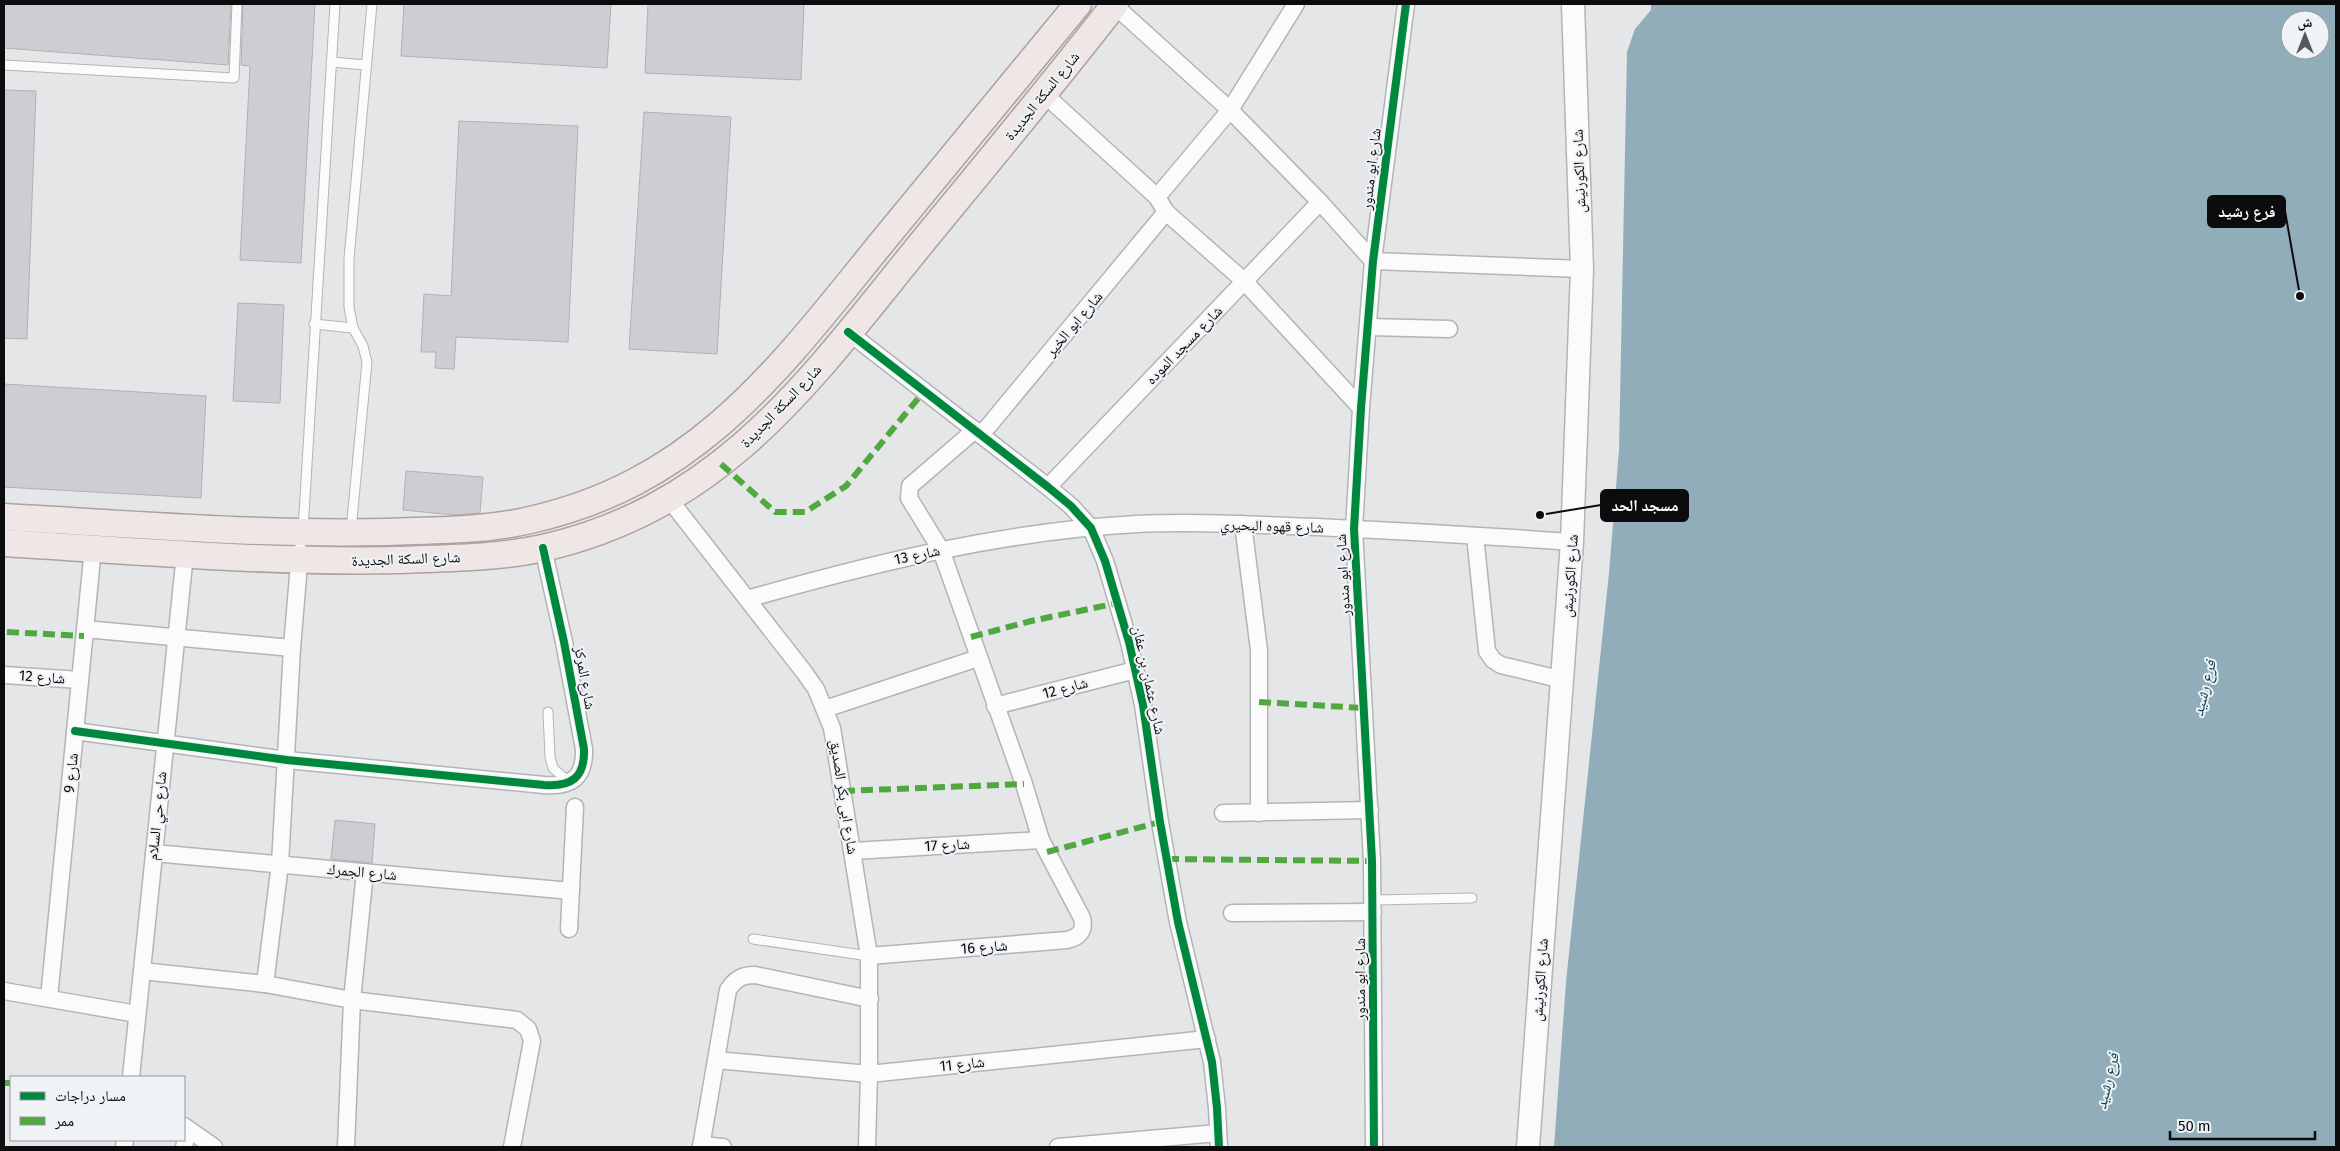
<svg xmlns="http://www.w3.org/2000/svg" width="2340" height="1151" font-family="'Fira Sans','Noto Naskh Arabic',sans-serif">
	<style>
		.water { fill: #91adba; fill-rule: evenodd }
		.building { fill: #cfccd4; stroke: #b1b1b3 }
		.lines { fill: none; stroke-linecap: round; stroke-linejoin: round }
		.lane-casing { stroke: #b3b4b5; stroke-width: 11 }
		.street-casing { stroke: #b3b4b5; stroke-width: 19 }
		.secondary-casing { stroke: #b3b4b5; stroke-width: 25 }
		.primary-casing { stroke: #aea1a0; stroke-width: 29 }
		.lane { stroke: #fbfbfc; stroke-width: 9 }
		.street { stroke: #fbfbfc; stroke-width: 16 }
		.secondary { stroke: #fbfbfc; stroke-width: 22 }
		.primary { stroke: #eee7e5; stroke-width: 26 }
		.quiet { stroke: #50a841; stroke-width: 6; stroke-dasharray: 12 6; stroke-linecap: butt }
		.cycleway-casing { stroke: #f0f3f6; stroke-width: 11 }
		.cycleway { stroke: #00873e; stroke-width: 8 }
		.labels { text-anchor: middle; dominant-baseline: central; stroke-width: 4; stroke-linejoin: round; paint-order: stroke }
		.street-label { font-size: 15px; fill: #0c0c0e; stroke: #f0f3f6 }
		.water-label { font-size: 16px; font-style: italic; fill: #0c4358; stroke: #f0f3f6 }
		.leader { fill: none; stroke: #0c0c0e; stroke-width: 2 }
		.callout-dot { fill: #0c0c0e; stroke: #f0f3f6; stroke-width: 2 }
		.callout { fill: #0c0c0e; stroke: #0c0c0e; stroke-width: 2 }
		.callout-label { font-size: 16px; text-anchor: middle; font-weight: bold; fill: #fff }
	</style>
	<rect width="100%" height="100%" fill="#e4e6e8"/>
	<path class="water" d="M1651,4h685v1143h-782l12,-165 43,-409 10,-123 8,-398 8,-23 16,-19zM2290,20h30v30h-30z"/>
	<g class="building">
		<polygon points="4,4 231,4 228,65 4,48"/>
		<polygon points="243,4 315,4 301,263 240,260 250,66 241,65"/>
		<polygon points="404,4 611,4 607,68 401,56"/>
		<polygon points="648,4 804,4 801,80 645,73"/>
		<polygon points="4,90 36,91 27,339 4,338"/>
		<polygon points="644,112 731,117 717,354 629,349"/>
		<polygon points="459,121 578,126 568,342 456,337 454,369 435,368 436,352 421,352 424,294 451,296"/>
		<polygon points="238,303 284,305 280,403 233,401"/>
		<polygon points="4,384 206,396 201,498 4,487"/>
		<polygon points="406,471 483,477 480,513 454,515 403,510"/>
		<polygon points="335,820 375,824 372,863 331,859"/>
	</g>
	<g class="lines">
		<g class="lane-casing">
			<g id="lane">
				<polyline points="331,62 366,65"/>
				<polyline points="4,65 234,78 237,4"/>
				<polyline points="314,324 353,328"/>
				<polyline points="303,530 335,4"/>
				<polyline points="351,530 367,362 363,346 353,328 349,307 349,259 372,4"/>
				<polyline points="548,712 550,757 553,768 570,783"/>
				<polyline points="1373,900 1472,898"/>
				<polyline points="753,939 869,956"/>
			</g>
		</g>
		<g class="street-casing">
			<g id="street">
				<polyline points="1114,5 1230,110 1320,202 1373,261 1582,269"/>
				<polyline points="1044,94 1157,197 1166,212 1244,281 1361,408"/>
				<polyline points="1157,197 1230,110 1296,4"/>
				<polyline points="1368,327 1449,329"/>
				<polyline points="848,332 1048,487 1071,506 1091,528 1105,561 1129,642 1143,705 1160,822 1178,922 1212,1062 1217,1108 1219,1147"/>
				<polyline points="981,435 1166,212"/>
				<polyline points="1048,487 1320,202"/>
				<polyline points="669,499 804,672 816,689 832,728 869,956 869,1074 867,1147"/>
				<polyline points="1243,524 1259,650 1259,813"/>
				<polyline points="1475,536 1487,651 1493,660 1501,665 1563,680"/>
				<path d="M747,599c127,-36 257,-68 390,-75 60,-3 120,1 180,3 85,4 170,9 255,15"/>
				<polyline points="85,629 292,648"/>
				<polyline points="4,675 80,680"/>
				<polyline points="995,706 1135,670"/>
				<polyline points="825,709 978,658"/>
				<path d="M75,731l212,29 257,25c27,2 41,-7 40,-36l-20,-107 -21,-94"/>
				<polyline points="1223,813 1370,810"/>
				<polyline points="853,851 1041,840"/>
				<polyline points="154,853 571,891"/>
				<polyline points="1232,913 1373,912"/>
				<polyline points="569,929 575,807"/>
				<path d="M869,956l198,-16c13,-3 18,-10 15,-22l-41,-78 -17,-56 -83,-234 -32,-52 1,-12 65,-56"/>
				<polyline points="142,971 265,984 352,1000 517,1020 528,1029 532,1041 512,1147"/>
				<polyline points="265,984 280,864 292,648 300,552"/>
				<polyline points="4,991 137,1014"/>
				<polyline points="49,998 93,548"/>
				<polyline points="716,1060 869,1074 1207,1039"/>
				<polyline points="131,1077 185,554"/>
				<polyline points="184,1126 214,1147"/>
				<polyline points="701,1145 723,1147"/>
				<polyline points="124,1147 125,1140"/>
				<polyline points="184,1147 188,1129"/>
				<polyline points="346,1147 352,1000 365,872"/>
				<path d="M701,1147l27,-157c7,-11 14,-15 27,-15l115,24"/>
				<polyline points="1058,1147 1218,1133"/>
				<polyline points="1374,1147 1372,861 1354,529 1361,408 1373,261 1406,4"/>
			</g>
		</g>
		<g class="secondary-casing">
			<polyline id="secondary" points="1528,1147 1572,542 1582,269 1573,4"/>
		</g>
		<g class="primary-casing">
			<g id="primary">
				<path d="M4,517c127,7 256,18 383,15 48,-2 96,-1 143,-12 174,-39 256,-161 362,-290 62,-75 124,-151 186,-226"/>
				<path d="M4,543c132,8 265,20 398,17 47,-2 95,-2 141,-12 183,-42 270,-172 381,-308 64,-78 129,-156 191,-236"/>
			</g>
		</g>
		<use href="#lane" class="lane"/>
		<use href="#street" class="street"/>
		<use href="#secondary" class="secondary"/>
		<use href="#primary" class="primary"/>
		<g class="quiet">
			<polyline points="721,464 775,512 805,512 846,486 925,390"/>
			<polyline points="7,632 84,636"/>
			<polyline points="971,637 1031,621 1118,603"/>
			<polyline points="1259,702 1363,708"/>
			<polyline points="843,791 1024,784"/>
			<polyline points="1047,852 1160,822"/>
			<polyline points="1167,859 1372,861"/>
			<polyline points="4,1083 11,1083"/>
		</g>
		<g class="cycleway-casing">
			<g id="cycleway">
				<polyline points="848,332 1048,487 1071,506 1091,528 1105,561 1129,642 1143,705 1160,822 1178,922 1212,1062 1217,1108 1219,1147"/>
				<path d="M75,731l212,29 257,25c27,2 41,-7 40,-36l-20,-107 -21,-94"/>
				<polyline points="1374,1147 1372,861 1354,529 1361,408 1373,261 1406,4"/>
			</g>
		</g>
		<use href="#cycleway" class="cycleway"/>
	</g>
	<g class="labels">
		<g class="street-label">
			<text transform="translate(1042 96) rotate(-51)">شارع السكة الجديدة</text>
			<text transform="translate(1371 169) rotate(-83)">شارع ابو مندور</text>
			<text transform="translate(1579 171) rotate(-92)">شارع الكورنيش</text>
			<text transform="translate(1074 324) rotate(-50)">شارع ابو الخير</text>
			<text transform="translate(1184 345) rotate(-46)">شارع مسجد الموده</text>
			<text transform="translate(781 406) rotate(-46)">شارع السكة الجديدة</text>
			<text transform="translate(1272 526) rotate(2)">شارع قهوه البحيري</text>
			<text transform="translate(917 555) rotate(-12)">شارع 13</text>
			<text transform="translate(406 559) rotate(-2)">شارع السكة الجديدة</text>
			<text transform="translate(1343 575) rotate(-93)">شارع ابو مندور</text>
			<text transform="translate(1570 576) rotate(-86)">شارع الكورنيش</text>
			<text transform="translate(42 677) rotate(4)">شارع 12</text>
			<text transform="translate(585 678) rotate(80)">شارع المركز</text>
			<text transform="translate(1149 680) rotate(78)">شارع عثمان بن عفان</text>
			<text transform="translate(1065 688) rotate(-15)">شارع 12</text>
			<text transform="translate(71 773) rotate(-84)">شارع 9</text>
			<text transform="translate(844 797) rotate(81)">شارع ابى بكر الصديق</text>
			<text transform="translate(157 816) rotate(-84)">شارع حي السلام</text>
			<text transform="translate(947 845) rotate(-3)">شارع 17</text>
			<text transform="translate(362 872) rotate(5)">شارع الجمرك</text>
			<text transform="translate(984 947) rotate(-4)">شارع 16</text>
			<text transform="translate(1360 979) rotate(-90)">شارع ابو مندور</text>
			<text transform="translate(1540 980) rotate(-86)">شارع الكورنيش</text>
			<text transform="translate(962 1064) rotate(-6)">شارع 11</text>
		</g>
		<g class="water-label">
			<text transform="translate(2204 688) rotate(-76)">فرع رشيد</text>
			<text transform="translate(2107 1081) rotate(-76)">فرع رشيد</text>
		</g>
	</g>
	<path class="leader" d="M2300 296L2285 211M1540 515L1601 505"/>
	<g class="callout-dot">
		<circle cx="2300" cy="296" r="5"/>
		<circle cx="1540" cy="515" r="5"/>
	</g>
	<g class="callout">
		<rect x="2208" y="196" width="77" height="31" rx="5"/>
		<rect x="1601" y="490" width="87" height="31" rx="5"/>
	</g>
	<g class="callout-label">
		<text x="2247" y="217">فرع رشيد</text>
		<text x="1645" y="511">مسجد الحد</text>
	</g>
	<rect width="2340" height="1151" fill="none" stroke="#0c0c0e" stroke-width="10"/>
	<rect x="10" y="1076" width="175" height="65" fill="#f0f3f6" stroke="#959799"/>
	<rect x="20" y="1092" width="25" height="8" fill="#00873e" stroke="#959799"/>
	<text x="55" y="1101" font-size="15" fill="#0c0c0e">مسار دراجات</text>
	<rect x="20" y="1117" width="25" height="8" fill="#50a841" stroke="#959799"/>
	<text x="55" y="1126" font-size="15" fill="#0c0c0e">ممر</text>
	<g transform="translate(2305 35)"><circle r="24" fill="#f0f3f6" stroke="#959799"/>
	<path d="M0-4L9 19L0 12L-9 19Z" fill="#58585a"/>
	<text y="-8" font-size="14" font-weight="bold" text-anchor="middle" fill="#0c0c0e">ش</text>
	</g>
	<path d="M2170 1131v8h145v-8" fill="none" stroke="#0c0c0e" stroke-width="2.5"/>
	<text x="2178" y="1131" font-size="15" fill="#0c0c0e" stroke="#f0f3f6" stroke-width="4" paint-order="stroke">50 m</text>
</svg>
